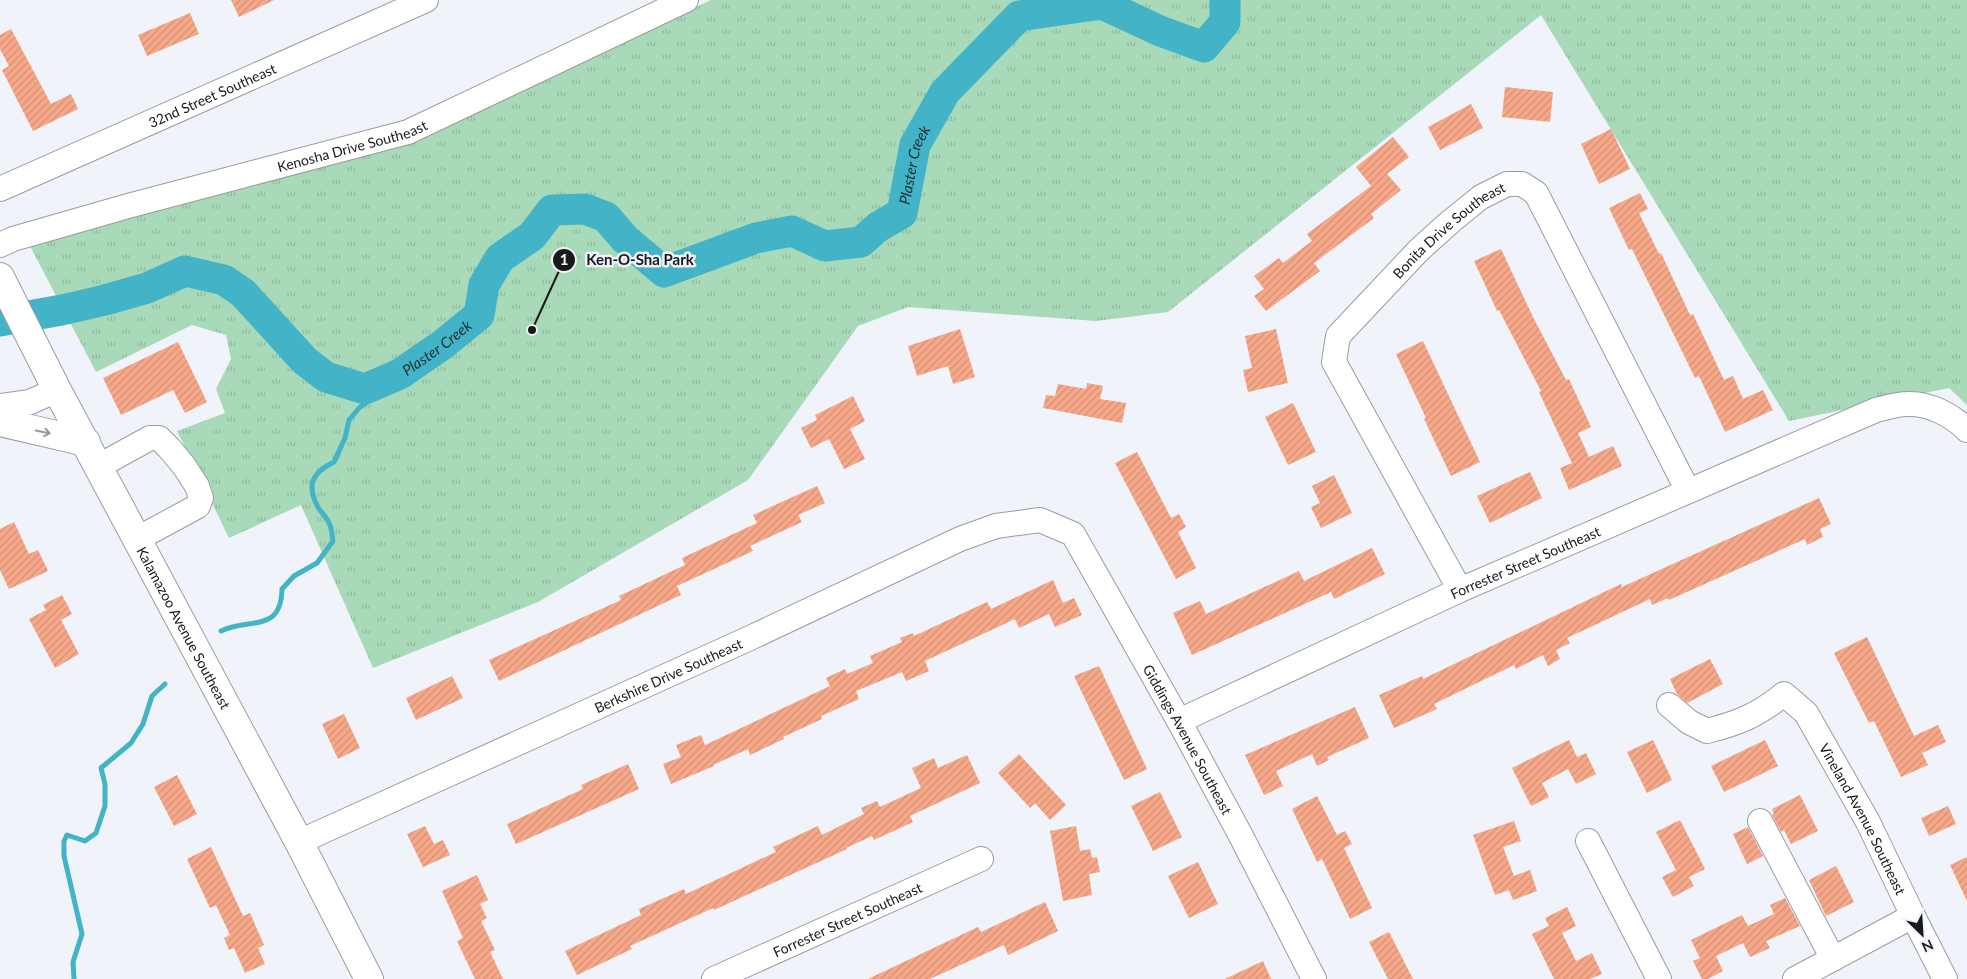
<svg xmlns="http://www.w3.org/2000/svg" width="1967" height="979" font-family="Lato,sans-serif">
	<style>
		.grass { fill: url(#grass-tufts) }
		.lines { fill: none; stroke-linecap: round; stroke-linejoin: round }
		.stream { stroke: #43b3c7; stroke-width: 5 }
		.river { stroke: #43b3c7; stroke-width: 31 }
		.building { fill: url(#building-hatch) }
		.minor-casing { stroke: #999ca1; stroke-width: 26 }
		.major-casing { stroke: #999ca1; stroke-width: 30 }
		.minor { stroke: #fff; stroke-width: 24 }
		.major { stroke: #fff; stroke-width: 28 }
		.oneway { stroke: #979898 }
		.labels { text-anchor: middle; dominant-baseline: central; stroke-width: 5; stroke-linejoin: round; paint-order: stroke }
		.street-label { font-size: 14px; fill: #18191b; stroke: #f0f3f9 }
		.water-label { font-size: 15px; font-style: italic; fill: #1a2e32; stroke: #f0f3f9 }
		.leader { fill: none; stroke: #18191b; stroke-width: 2 }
		.callout-dot { fill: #18191b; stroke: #f0f3f9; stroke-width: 2 }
		.mark-label { font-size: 15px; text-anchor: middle; font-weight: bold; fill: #fff }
		.callout-label { font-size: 15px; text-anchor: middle; font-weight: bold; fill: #18191b; stroke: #f0f3f9; stroke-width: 5; stroke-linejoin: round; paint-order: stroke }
	</style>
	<defs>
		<pattern id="grass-tufts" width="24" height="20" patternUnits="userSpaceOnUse" patternTransform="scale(1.25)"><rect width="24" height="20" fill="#a8d9b8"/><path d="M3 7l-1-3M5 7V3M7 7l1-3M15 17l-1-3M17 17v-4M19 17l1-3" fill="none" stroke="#90ba9e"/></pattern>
		<pattern id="building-hatch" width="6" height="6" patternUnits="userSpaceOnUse" patternTransform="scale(1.25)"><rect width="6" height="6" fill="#f7a889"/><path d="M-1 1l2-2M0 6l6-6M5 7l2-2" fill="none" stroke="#d39076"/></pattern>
	</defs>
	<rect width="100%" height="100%" fill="#f0f3f9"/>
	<polygon class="grass" points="711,0 1967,0 1967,405 1949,388 1789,421 1541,15 1168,312 1096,321 908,307 858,326 748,480 538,602 373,668 301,505 229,538 177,431 225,413 216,389 231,359 226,335 192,325 96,372 30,246 425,136"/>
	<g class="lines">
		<g class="stream">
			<path d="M221,631c28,-14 60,3 61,-42l12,-13 23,-13 16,-22c-1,-5 -1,-11 -3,-16 -2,-6 -7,-11 -11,-16 -13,-23 -8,-36 15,-47l11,-24 4,-18 11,-13 13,-9 27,-24"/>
			<polyline points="74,979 73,962 82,934 64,856 64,841 67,835 85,841 96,833 105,806 105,784 101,768 131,743 143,724 152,696 165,684"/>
		</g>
		<path class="river" id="s1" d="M0,321l62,-11 43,-10 42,-12 38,-17 39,9 19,13 62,68 21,16 39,12 35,-15 42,-29 37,-30 5,-30 16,-27 32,-22 20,-26 33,-1 21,8 19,22 39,33 92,-34 36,-7 33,15 36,-4 17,-15 24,-14 13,-68 30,-53 74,-76 83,-12 58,27 44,16 21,-25v-22"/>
	</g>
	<g class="building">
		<polygon points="231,0 274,0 239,17"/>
		<polygon points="190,13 199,34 147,56 138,35"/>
		<polygon points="11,29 51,104 71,94 78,109 33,131 2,70 9,66 0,49 0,35"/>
		<polygon points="1505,87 1553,92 1550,122 1502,117"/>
		<polygon points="1471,104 1483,128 1440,150 1428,127"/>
		<polygon points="1611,129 1630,169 1599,184 1581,144"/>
		<polygon points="1393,137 1409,157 1387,174 1401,190 1371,214 1374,218 1314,263 1320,271 1266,311 1254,296 1264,289 1254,276 1279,258 1283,263 1312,241 1307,234 1371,186 1356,167"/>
		<polygon points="1640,193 1648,209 1639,213 1659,254 1661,253 1690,315 1693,314 1724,380 1733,376 1743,399 1763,390 1773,410 1725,432 1699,376 1695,378 1632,249 1629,250 1609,208"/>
		<polygon points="1501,249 1533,317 1566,380 1569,379 1591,427 1578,433 1589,457 1613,446 1622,466 1569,490 1560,468 1572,463 1539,392 1541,391 1499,310 1497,311 1474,261"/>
		<polygon points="960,329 975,377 953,384 948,366 917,376 908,346"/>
		<polygon points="1276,329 1288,383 1248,392 1243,370 1252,368 1245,336"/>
		<polygon points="1423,341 1480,462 1451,476 1424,419 1426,418 1396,354"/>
		<polygon points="178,342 207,402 185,413 173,390 121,415 103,378"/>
		<polygon points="1087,383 1103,386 1100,399 1126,403 1122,423 1043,408 1046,395 1055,396 1058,384 1086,389"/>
		<polygon points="853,396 865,421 850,429 865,459 844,469 829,439 811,448 801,428 817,420 815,415"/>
		<polygon points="1293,403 1316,452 1288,465 1265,417"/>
		<polygon points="1137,452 1171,518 1179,514 1186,527 1178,532 1196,568 1176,579 1115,463"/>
		<polygon points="1530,472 1542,498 1490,523 1477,496"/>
		<polygon points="1334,475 1352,513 1321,528 1311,507 1320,503 1312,486"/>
		<polygon points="817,486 825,503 798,515 802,522 750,546 753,551 677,586 681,595 499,681 489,660 621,600 619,596 685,565 682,558 757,523 753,515"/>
		<polygon points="1819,498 1831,524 1820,529 1823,537 1807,545 1805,539 1669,600 1668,598 1652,605 1650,599 1567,638 1570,643 1556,650 1560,659 1548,666 1543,655 1516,669 1514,665 1434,704 1437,709 1394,728 1379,695 1422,676 1423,679 1621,584 1622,587"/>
		<polygon points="14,522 29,554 38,550 48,571 9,589 0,570 0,529"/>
		<polygon points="1372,548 1385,574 1334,599 1331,592 1192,655 1173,613 1200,601 1206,614 1299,571 1304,581"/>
		<polygon points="1053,580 1063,603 1074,598 1082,615 1055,627 1049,614 1019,628 1015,619 925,661 929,671 906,681 902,672 856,691 859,699 821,716 822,719 783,737 784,739 750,755 748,749 713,765 714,766 671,784 663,764 681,757 676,745 701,735 705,745 830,686 826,678 845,669 847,674 873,663 870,656 902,642 900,638 913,633 914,636 987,602 991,609"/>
		<polygon points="62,595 72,614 61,620 79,654 55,668 29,619 46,610 43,605"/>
		<polygon points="1867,637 1914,736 1938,725 1946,742 1922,753 1928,765 1901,777 1874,721 1869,723 1834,653"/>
		<polygon points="1710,659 1723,684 1687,703 1677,694 1670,679"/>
		<polygon points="1099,666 1147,769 1124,780 1074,676"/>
		<polygon points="452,676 463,698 416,720 406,698"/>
		<polygon points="1355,707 1369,738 1327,757 1329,760 1317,766 1312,754 1276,771 1283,786 1264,795 1245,755"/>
		<polygon points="344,714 360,748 338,759 322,724"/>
		<polygon points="1569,740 1577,757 1586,753 1596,774 1576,784 1568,769 1542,783 1549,797 1531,806 1512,768"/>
		<polygon points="1653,740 1672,780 1647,793 1627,752"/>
		<polygon points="1765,740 1778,766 1724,792 1711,766"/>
		<polygon points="1019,754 1066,805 1050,820 1035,803 1030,808 998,773"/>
		<polygon points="967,755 980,783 910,816 913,822 874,840 872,836 846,848 847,849 714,910 713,908 630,946 632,949 577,975 565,951 641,915 639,909 684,889 686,894 776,852 773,847 818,826 822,835 864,814 861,808 877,801 880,807 921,788 912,768 934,758 938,768"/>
		<polygon points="628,764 639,789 516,844 507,824 583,789 581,785"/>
		<polygon points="177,775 197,814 174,826 154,787"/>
		<polygon points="1160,792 1182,837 1153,851 1131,806"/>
		<polygon points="1800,795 1818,831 1791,844 1784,830 1781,832 1772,815 1774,814 1772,809"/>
		<polygon points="1317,796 1337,835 1345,831 1352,844 1344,848 1372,908 1350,919 1322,859 1317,862 1292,809"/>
		<polygon points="1948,806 1956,824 1929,836 1921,818"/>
		<polygon points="1680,820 1705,869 1689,877 1694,886 1673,897 1662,877 1676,870 1656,832"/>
		<polygon points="1514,821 1521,841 1503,847 1514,876 1530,870 1537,891 1513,900 1509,890 1495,895 1473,835"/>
		<polygon points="425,826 434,844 443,840 450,855 423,867 407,834"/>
		<polygon points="1076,826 1080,851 1090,849 1092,858 1097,857 1100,872 1089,874 1092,895 1063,901 1050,831"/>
		<polygon points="1748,827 1763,856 1747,864 1733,834"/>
		<polygon points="211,847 243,916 250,913 264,945 258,948 265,964 245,973 234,948 229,950 224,938 230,935 216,905 210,908 187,859"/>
		<polygon points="1967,857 1967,901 1950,865"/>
		<polygon points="1198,862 1218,904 1189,918 1168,876"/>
		<polygon points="1836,866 1854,902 1826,916 1809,880"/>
		<polygon points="477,875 488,900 480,904 487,918 481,921 495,950 490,952 503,979 475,979 457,941 463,938 442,891"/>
		<polygon points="1785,898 1800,926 1766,941 1770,948 1750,957 1743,943 1716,956 1723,971 1708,979 1702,979 1693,961 1700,958 1691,940 1742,915 1748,926 1774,914 1770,905"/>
		<polygon points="1045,902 1058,931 1008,955 1004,945 930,979 868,979 978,927 981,932"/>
		<polygon points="1567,907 1576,926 1562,933 1576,961 1592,953 1602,974 1590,979 1554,979 1532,934 1549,926 1545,918"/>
		<polygon points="1389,932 1413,979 1388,979 1369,942"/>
		<polygon points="1263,961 1271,979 1225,979"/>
	</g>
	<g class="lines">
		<g class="minor-casing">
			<g id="minor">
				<path id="s2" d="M0,189l426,-189"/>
				<path id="s3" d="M0,245l13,-6 115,-33 280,-74 278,-132"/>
				<polyline points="0,406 30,402 57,390"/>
				<polyline points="99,466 150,438 159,438 169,448 184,466 197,486 201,498 198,506 137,539"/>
				<path id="s4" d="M1460,590l-126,-228 4,-26 80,-85 32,-29 31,-25 26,-13h15l14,9 152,298"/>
				<path id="s5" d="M1669,705l20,17 18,9c32,-8 51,-16 77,-37l22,19 62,109 45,94 32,63"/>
				<path id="s6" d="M1179,721l281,-131 416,-180c10,-2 21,-6 31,-6 22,-1 45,11 60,26"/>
				<polyline points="1760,821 1833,959"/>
				<polyline points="1588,841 1659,979"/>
				<path id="s7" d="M299,842l451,-204 210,-99 36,-13 44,-6 33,14 106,187 62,115 73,143"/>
				<path id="s8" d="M714,979l267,-120"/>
				<polyline points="1795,979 1913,916"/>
			</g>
		</g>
		<g class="major-casing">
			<g id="major">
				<path id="s9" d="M0,277l57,113 242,452 70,137"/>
				<polyline points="0,422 86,442"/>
			</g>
		</g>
		<use href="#minor" class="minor"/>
		<use href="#major" class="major"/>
	</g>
	<defs><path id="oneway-shaft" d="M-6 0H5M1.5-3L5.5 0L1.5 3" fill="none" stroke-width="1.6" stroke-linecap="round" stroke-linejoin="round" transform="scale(1.25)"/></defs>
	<use class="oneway" href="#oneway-shaft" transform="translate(43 432) rotate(12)"/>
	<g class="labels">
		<g class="street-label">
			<text stroke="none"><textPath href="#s2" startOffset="232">32nd Street Southeast</textPath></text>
			<text stroke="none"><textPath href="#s3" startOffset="366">Kenosha Drive Southeast</textPath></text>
			<text stroke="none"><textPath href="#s4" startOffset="441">Bonita Drive Southeast</textPath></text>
			<text stroke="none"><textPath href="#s6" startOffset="381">Forrester Street Southeast</textPath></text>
			<text stroke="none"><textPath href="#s9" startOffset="396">Kalamazoo Avenue Southeast</textPath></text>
			<text stroke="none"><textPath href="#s7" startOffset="405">Berkshire Drive Southeast</textPath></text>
			<text stroke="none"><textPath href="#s7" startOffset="1081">Giddings Avenue Southeast</textPath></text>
			<text stroke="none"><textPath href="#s5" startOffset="282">Vineland Avenue Southeast</textPath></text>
			<text stroke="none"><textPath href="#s8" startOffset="146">Forrester Street Southeast</textPath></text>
		</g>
		<g class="water-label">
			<text stroke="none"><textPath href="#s1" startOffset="1128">Plaster Creek</textPath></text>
			<text stroke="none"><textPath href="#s1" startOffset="498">Plaster Creek</textPath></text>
		</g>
	</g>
	<path class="leader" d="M532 330L564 260"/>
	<g class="callout-dot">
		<circle cx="532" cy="330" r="5"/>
		<circle cx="564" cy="260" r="12"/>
	</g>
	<g class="mark-label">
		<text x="564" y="265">1</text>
	</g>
	<g class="callout-label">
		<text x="640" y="265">Ken-O-Sha Park</text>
	</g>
	<g transform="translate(1922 934) rotate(155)" stroke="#f0f3f9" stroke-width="4" paint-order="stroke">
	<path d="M0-4L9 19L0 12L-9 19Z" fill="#18191b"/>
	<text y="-8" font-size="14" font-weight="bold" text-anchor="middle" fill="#18191b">N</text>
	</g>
</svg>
